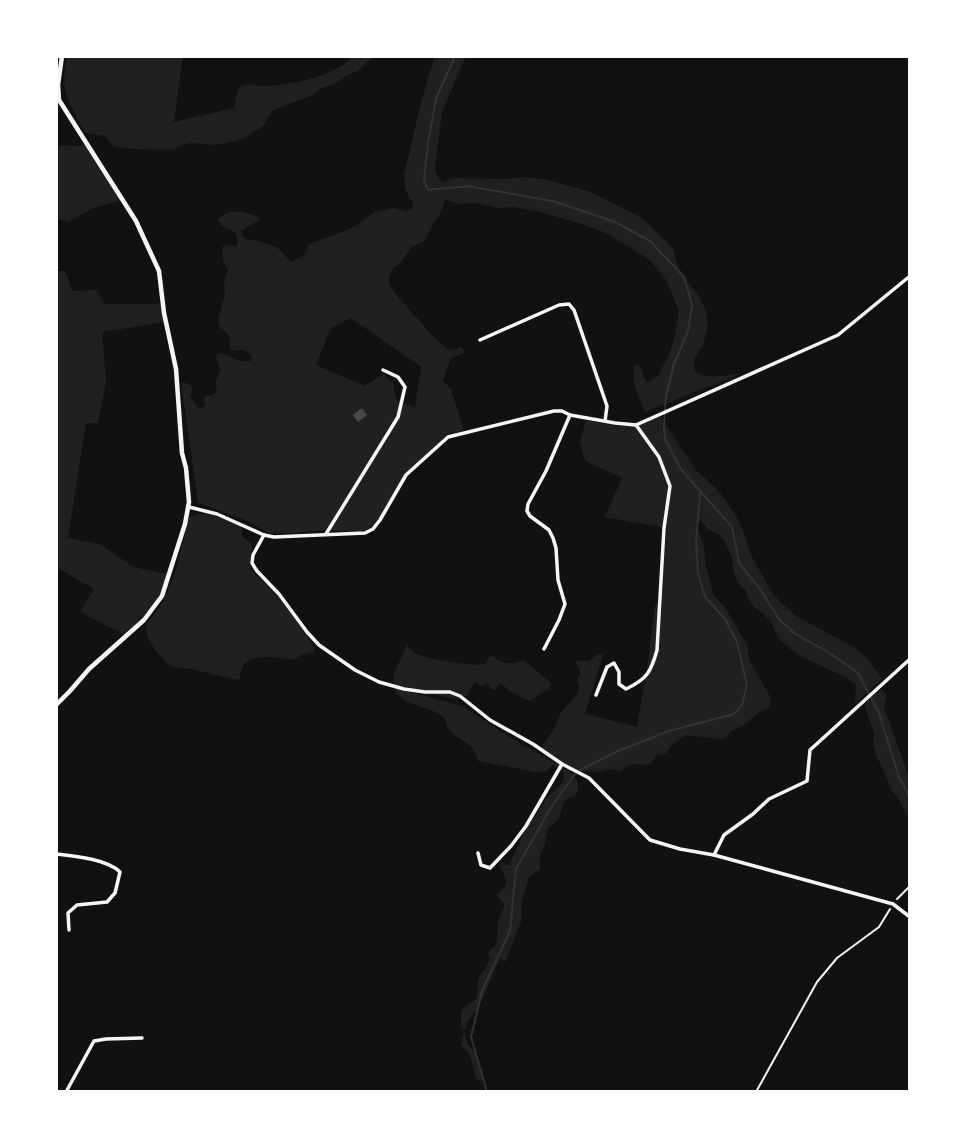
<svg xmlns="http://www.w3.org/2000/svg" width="966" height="1148" font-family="Barlow,sans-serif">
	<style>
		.green { fill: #202020; fill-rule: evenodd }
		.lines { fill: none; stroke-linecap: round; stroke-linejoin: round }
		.stream { stroke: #333; stroke-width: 2 }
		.building { fill: #4a4a4a }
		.path { stroke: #f5f5f5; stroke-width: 2 }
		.minor { stroke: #f5f5f5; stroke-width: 3.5 }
		.tertiary { stroke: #f5f5f5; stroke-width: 4.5 }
	</style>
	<rect width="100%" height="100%" fill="#111"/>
	<g class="green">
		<path d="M67,56h116l-9,66 60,-14c2,-6 2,-17 6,-21 5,-5 15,-1 21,-1 27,0 74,-9 92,-30h21l-17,15 -11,5 -9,7 -15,5 -11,8 -38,14 -10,16 -17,11 -9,4 -21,4 -25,-2 -10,2 -7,5 -42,-1 -19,-3 -8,-10 -20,-3c-16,-32 -26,-40 -18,-77z"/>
		<path d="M435,56h31l-24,56 -7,55 1,6 4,8 4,1 5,-3 5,-1 51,1 19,-2 24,3 43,12 51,26 31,30 4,16 11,19 9,10 9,17 2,15 -5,20 -9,14v12c12,10 33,3 47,3l-96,38c-6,-15 -16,-32 -9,-48l3,1 7,16 2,1 10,-6 3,-7 7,-10 7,-25 4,-23 -13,-31 -10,-13 -11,-10 -39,-24 -24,-9 -42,-12 -27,-5 -13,1 -26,-5 -14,1 -15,-4 -6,17 -5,5 -8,16 -5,5 -8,3 -13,17 -7,5 -4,10 1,7 7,11 37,41 13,12 7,1 8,-3 3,5 -14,6 -8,23 8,8 13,41 -17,5 -44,42 -27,47 -7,5 -10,3 -37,-2 -26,3h-27l-26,-14 -45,-16 -17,-121 8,2 4,3 -3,9 8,12h5l3,-4 -2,-5 2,-4 5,1 4,-3 2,-4 -2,-5 5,-14 -4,-15 4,-2c12,2 20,12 32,7l-1,-4c-5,-5 -8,-8 -16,-5l-5,-2c0,-9 0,-17 -10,-21l-2,-9 7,-25 -1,-14 4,-10 -5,-9 -1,-14 4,-2 10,2 2,-4 -2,-10c-7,-5 -16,-5 -18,-14 13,-12 25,-7 41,-2l-1,4 -17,10 1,5 3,3 15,2 18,7 13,14 13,-7 5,-11 41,-15 25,-17 18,-4 14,3 5,-2 1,-5 -8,-15 -1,-13 17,-74zM351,318l70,49 -6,41 -19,-9 -3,-16 -10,-9 -18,12 -49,-21 15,-37z"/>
		<path d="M86,144l37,56 -30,8 -25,14 -12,-4v-71c11,-4 20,2 30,-3z"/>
		<path d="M56,271h9l8,20 23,-1 9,14h57l3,18 -63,10 4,51 -8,40h-12l-18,115 32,6 33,23 35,7c-7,26 -24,43 -43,61l-45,-23 14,-23 -38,-22z"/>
		<path d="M658,413l38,57 19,17 9,11 16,25 12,34 20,35 8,10 18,15 59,32 10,9 15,21 -27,25 1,-20c-24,-17 -55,-22 -76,-44 -5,-6 -6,-14 -11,-20 -10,-12 -19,-11 -23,-29 -11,-9 -12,-18 -14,-31 -1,-6 -6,-16 -9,-21 -4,-6 -10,-6 -15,-10 -3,-3 -5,-6 -8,-9l-2,4v6l5,13 2,12v8l9,33 10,10 23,39 3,16 21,37 -2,10 -9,4 -21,16 -8,3 -6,7 -5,1 -34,-4c-6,7 -16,8 -19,18l-11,2 -5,8 -5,2 -14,-1 -12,7 -9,-2 -13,3 -11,-1 -8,1 -40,-21 2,-4 13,-17 6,-16 17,-20 2,-6 -2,-9 4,-6 -6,-11 3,-2 11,1 6,-5 9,-4 -19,62 52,13 11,-65 7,-56 7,-10 4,-68 -61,-11 17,-39 -37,-17 -5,-20 6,-20 32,5 13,-2z"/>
		<path d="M197,514h10l35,11v11l10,8c1,7 -4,14 -2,21 2,9 12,15 18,21 17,15 35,44 47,63 -3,6 -6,4 -13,6 -3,1 -6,4 -10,5 -12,-3 -37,-6 -47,3 -4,4 -4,12 -6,17 -15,-3 -29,-6 -43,-10 -8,-2 -15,-1 -22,-3 -8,-2 -26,-25 -27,-32 -1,-4 0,-8 -1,-11 28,-29 33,-69 43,-106z"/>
		<path d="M407,644c2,3 5,7 8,9 9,6 59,14 70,11l4,-7 4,-1c9,9 19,9 31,4l27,23 -1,5 -20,13 -16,-7 -14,-11 -5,7 -4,-1 -3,-5 -7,2 -7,-4 -6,13 -10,4 1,1 -66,-16 1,-10z"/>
		<path d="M394,688l69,18 40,27 70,41c4,9 9,11 1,23l-7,2 -4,4 -4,16 -11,10 -4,18 -4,8v14l-11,8 -7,25 -1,20 -16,40 -5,-4 -21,49 -11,14 -4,11 3,11 9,12 9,27 -9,-3 -6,-24 -9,-10 3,-14 -3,-4v-14l1,-4 14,-10c2,-6 1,-12 2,-17 2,-9 8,-14 12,-22l-2,-8 8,-7 1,-3 1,-21 6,-14v-4l-7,-7c2,-5 7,-8 9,-12 1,-7 -5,-14 -7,-20l10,1 18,-39 5,-5 14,-22 17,-17 1,-5 -1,-6 -10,-6 -8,7h-9l-58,-11c-1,-4 -2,-8 -4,-11 -9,-12 -28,-14 -28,-30 -15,-17 -42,-10 -52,-32z"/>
		<polygon points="880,689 887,694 884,708 910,779 910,821 897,796 890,789 888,780 877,757 873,746 874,733 864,704"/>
	</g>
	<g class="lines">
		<g class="stream">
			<polyline points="455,56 436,99 428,143 424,180 428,190 468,186 552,201 615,222 650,241 684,277 692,305 688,331 674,364 666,396 664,427 665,439 680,468 732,527 739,563 760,589 779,619 794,633 831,654 858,673 879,713 899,777 910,797"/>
			<polyline points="580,770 618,751 669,731 734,714 742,705 747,685 737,642 725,619 705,597 698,573 696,543 700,492"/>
			<polyline points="487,1092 471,1037 482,991 510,931 516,869 550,809 575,774"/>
		</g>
	</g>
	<polygon class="building" points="362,408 367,415 358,422 353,415"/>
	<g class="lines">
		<g class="path">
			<polyline points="897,899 910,886"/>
			<polyline points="756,1092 817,982 837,958 879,927 890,909"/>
		</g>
		<g class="minor">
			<polyline points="480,340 559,305 569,304 574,310 607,406 605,421"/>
			<polyline points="189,507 217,514 264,535 274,537 365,533 373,529 380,520 406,475 448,437 554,411 562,411 570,415 615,423 636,425 838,335 910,276"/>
			<polyline points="326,534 398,417 405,387 398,377 383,370"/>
			<polyline points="264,535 253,555 252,563 257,571 279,594 307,632 319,645 355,670 379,682 404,689 425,692 450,692 460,696 490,720 533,744 562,764 589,778 650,840 680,849 714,855 893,904 910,917"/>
			<polyline points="544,649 559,620 565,604 558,580 556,548 553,538 549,530 530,516 527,511 528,504 546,471 570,415"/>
			<path d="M596,695l11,-28 7,-4 5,9v12l7,5c21,-10 25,-17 31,-39l7,-122 6,-42 -11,-29 -23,-32"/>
			<polyline points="478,853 481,865 490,868 511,846 526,826 562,764"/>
			<path d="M56,854c18,2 51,5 64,18l-5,21 -8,9 -30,3 -9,8 1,17"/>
			<polyline points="714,855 724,835 753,814 769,799 807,781 810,750 910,659"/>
			<polyline points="66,1092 94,1041 106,1039 142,1038"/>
		</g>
		<polyline class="tertiary" points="56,705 70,691 89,669 144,620 162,596 185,524 189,502 186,468 182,453 176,369 164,313 159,271 136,221 59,100 58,85 62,56"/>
	</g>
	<rect width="966" height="1148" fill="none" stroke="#ffffff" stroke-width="116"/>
</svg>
